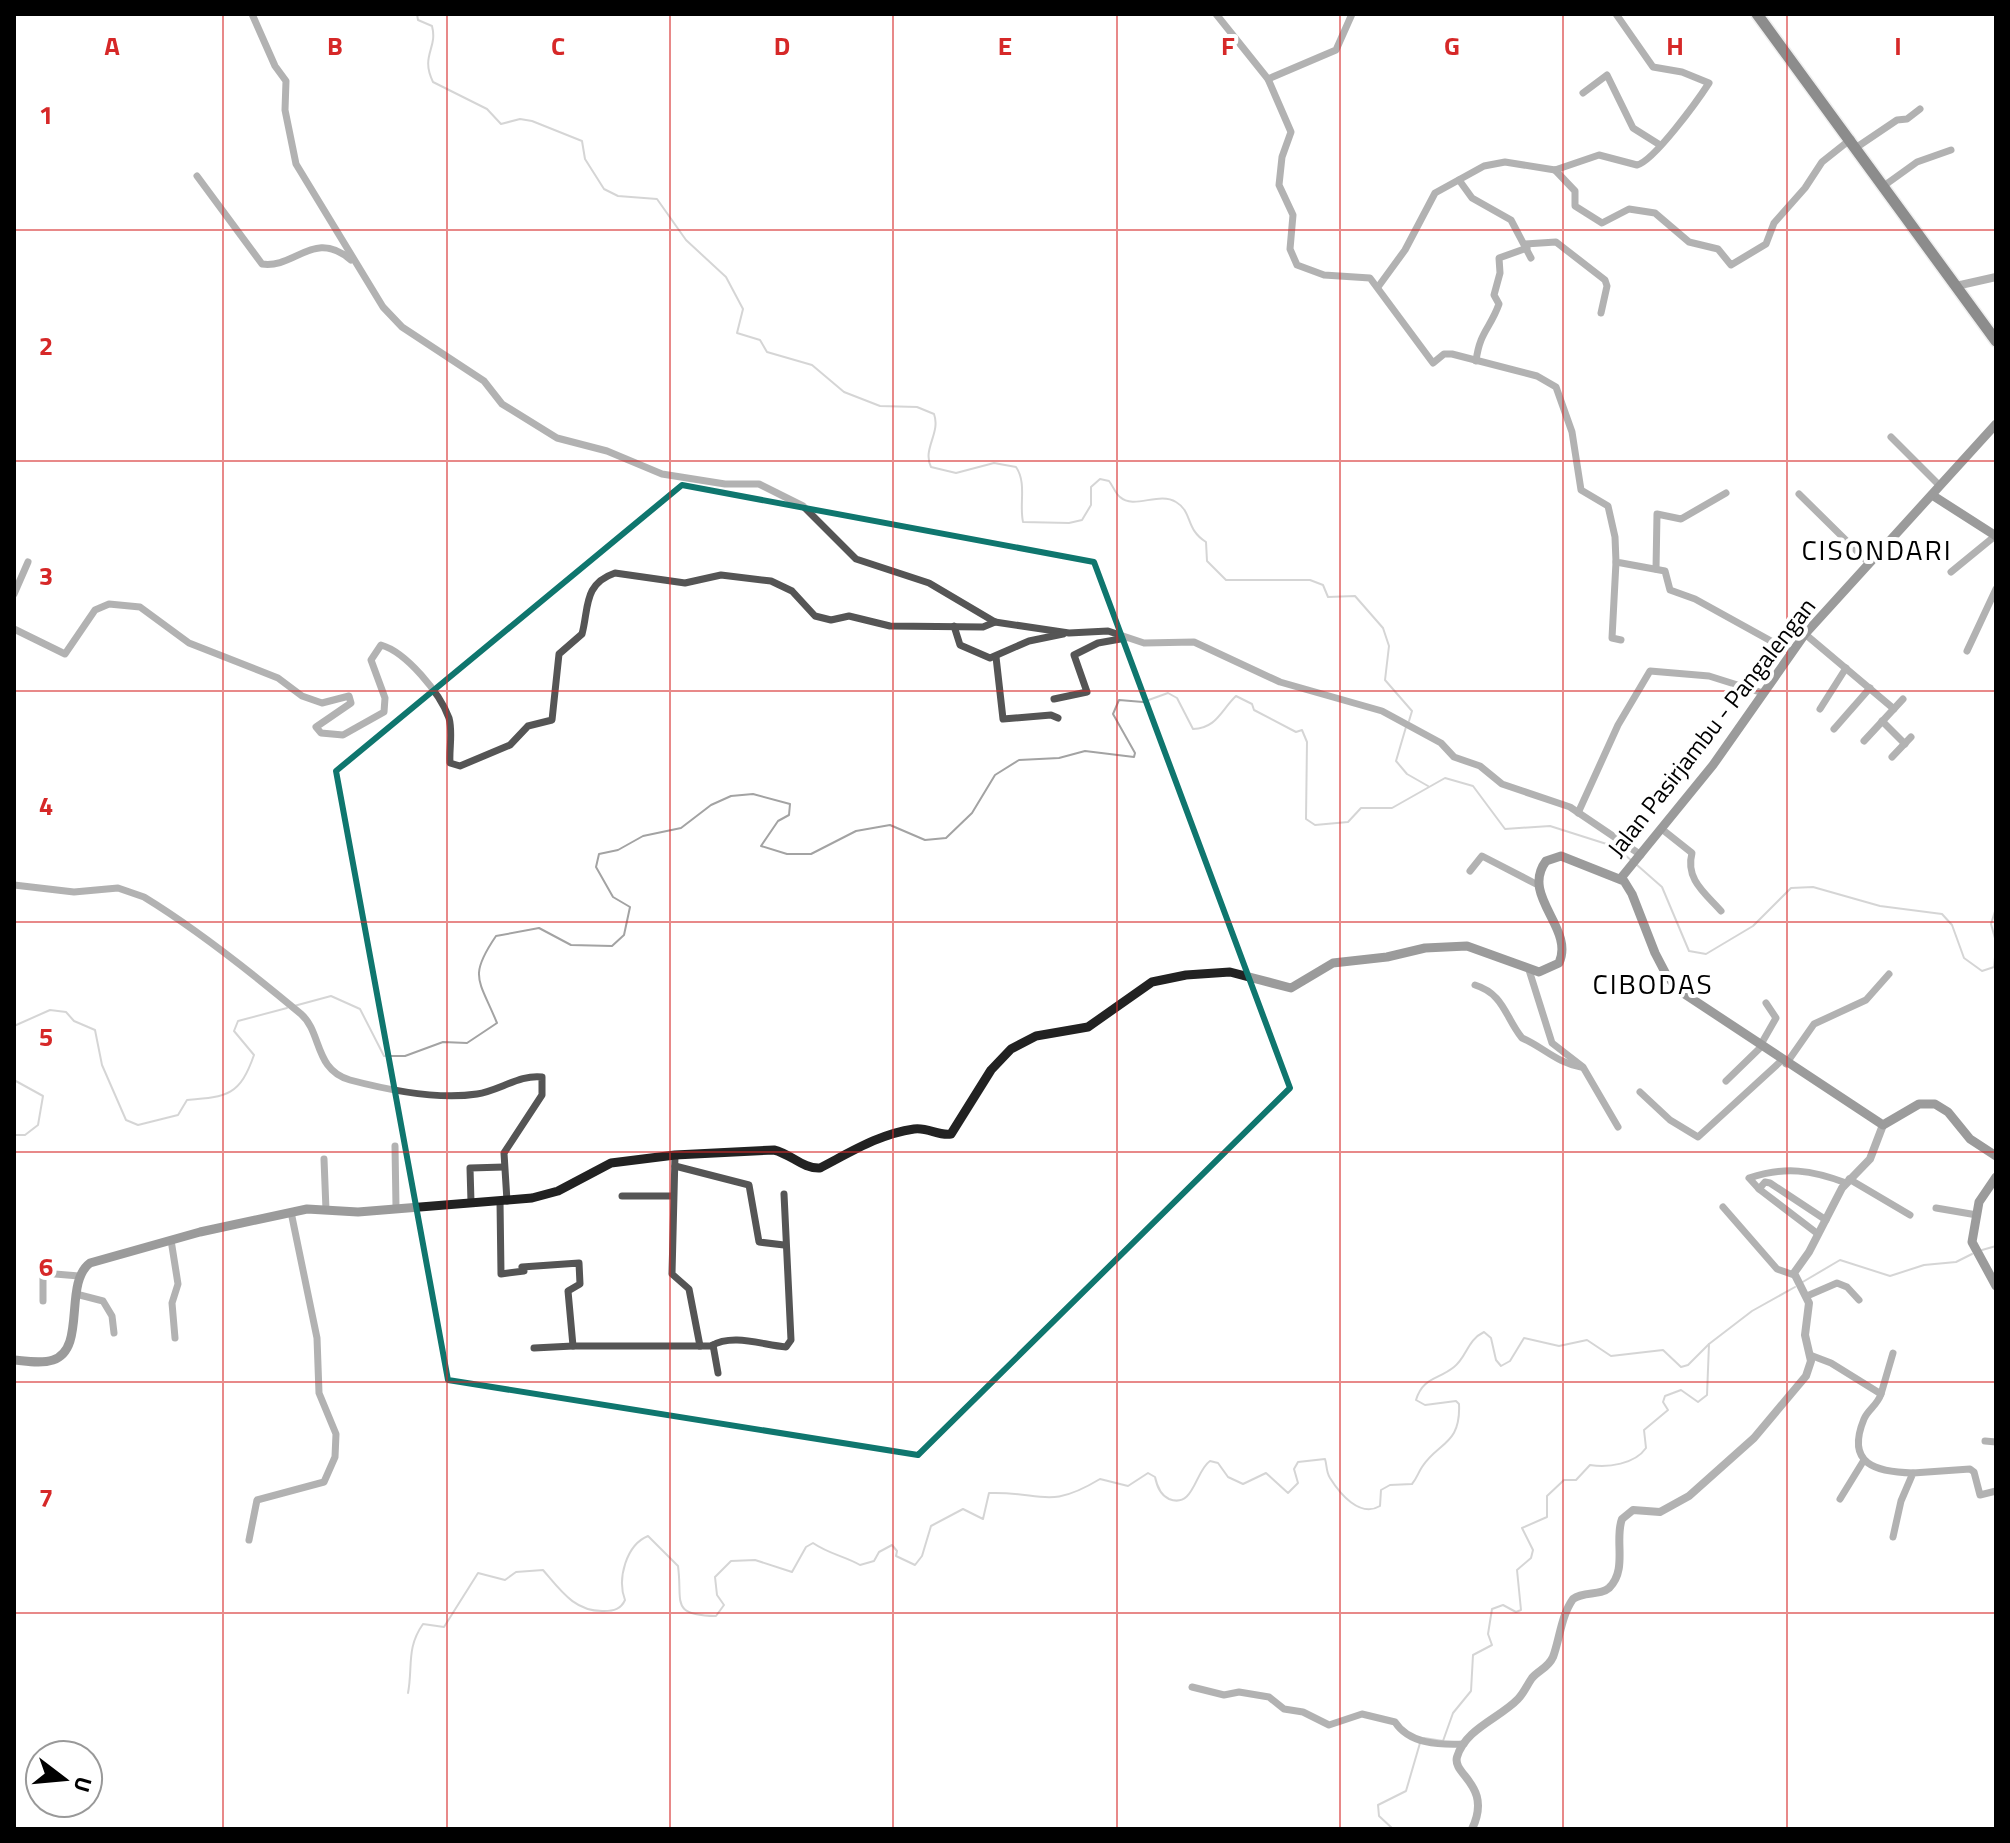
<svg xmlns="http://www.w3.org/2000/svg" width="2010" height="1843" font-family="'Titillium Web',sans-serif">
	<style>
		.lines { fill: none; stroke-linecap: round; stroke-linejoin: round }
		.stream { stroke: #a3a3a3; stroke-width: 2 }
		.trunk-casing { stroke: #dbdbdb; stroke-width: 14 }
		.minor { stroke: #555; stroke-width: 7 }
		.tertiary { stroke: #555; stroke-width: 8 }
		.secondary { stroke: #222; stroke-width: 9 }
		.trunk { stroke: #000; stroke-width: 11 }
		.marked { fill: none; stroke: #0f766e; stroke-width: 6; stroke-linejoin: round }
		.grid { fill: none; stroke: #d62828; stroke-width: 2; stroke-opacity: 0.55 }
		.labels { text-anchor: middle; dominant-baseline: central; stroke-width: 8; stroke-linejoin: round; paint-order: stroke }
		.street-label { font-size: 24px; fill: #000; stroke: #fff }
		.quarter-label { font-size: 28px; letter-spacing: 2px; fill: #000; stroke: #fff }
		.grid-label { font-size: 26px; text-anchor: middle; font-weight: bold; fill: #d62828; stroke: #fff; stroke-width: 8; stroke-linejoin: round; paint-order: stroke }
	</style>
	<rect width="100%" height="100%" fill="#fff"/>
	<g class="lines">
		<g class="stream">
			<path d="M417,14l1,6 14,6c6,23 -12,29 1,56l54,27 14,15 19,-5 12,2 50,20 3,18 19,30 14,7 39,3 29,41 40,37 17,32 -6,24 23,7 7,12 45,13 32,27 36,14 37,1 17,7c7,19 -12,35 -3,53l25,6 38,-10 22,4c11,16 3,37 7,55l46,1 13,-3 9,-15v-18l9,-8 9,2c4,5 6,12 11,16 14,13 39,-6 56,5 17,10 9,27 30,40l1,19 19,19h84l13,5 5,12 27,-1 28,32 6,18 -4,34 27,31 -3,10"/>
			<polyline points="1406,727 1396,761 1407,774 1428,786"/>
			<polyline points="1637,865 1662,887 1689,951 1706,954 1753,926 1791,888 1813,887 1880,906 1942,914 1952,925 1964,958 1982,971 1994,967 1996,947"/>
			<polyline points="1996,908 1991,924 1996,942"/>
			<path d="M294,1006l37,-10 29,13 24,47h21l38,-14 24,1 30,-20c-18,-44 -29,-46 -1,-87l43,-8 32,17 41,1 12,-11 6,-28 -17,-10 -17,-30 3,-13 19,-4 25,-14 38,-8 30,-23 20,-9 22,-2 37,10 -1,11 -11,6 -17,25 26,8h24l45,-23 34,-6 35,15 21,-2 26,-25 23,-38 24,-15 40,-2 26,-7 49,6 1,-4 -22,-39 6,-14 24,2 25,-9 9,5 16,31c24,-1 28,-19 43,-33l16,8 2,6 42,22 6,-2 5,12 -1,77 9,6 33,-3 13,-14h31l53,-30 28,8 32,43 45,-3 66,21 16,14"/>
			<path d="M14,1026l36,-16 16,2 8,9 21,9 7,35 24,55 12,5 40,-10 9,-15c41,-3 53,-5 67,-45l-20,-24 4,-10 49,-13"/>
			<polyline points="14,1080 43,1096 38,1125 25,1135 14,1135"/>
			<polyline points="1982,1250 1996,1246"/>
			<polyline points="1801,1283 1840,1260 1890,1276 1924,1265 1956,1262 1972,1254"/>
			<path d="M408,1693c5,-26 -2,-45 15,-69l21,3 34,-54 27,7 11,-8 27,-2c18,21 32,42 61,41 10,0 17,-2 21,-11 -8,-21 1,-55 23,-64l30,30c5,36 -9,49 38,50l8,-11 -7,-10 -2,-18 16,-16 24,-1 37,12 14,-25 7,-4c16,11 31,13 47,22l14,-4 5,-9 13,-7 5,6 -1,5 19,9 7,-9 9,-30 32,-17 20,10 6,-26c53,-2 58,18 111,-14l28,7 20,-13 7,4c2,9 5,18 14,22 25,10 26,-28 41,-38l8,2 10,14 15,7 23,-11 22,20 10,-10 -4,-14 4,-7 27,-3c2,6 1,13 5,19 10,16 30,40 50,28l1,-16 9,-5 22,-1c5,-6 6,-11 10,-17 16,-25 39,-22 37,-63l-3,-3 -31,4 -9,-5c7,-23 22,-20 38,-33 13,-10 13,-27 30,-35l7,6 5,22 5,6 9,-5 14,-23 35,8 28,-6 24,16 52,-6 18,17 7,-2 21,-21"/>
			<path d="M1424,1738l19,3 10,-28 18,-22 2,-36 19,-10 -4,-11 4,-25 11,-4 13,7 5,-2 -4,-40 14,-12 2,-8 -11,-22 25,-11v-21l17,-16h12l14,-15c18,3 45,-1 56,-17l-2,-18 24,-20 -5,-8 2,-6 16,-6 17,12 9,-7 2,-51 43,-33 43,-24"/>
			<polyline points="1393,1829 1379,1816 1378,1805 1406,1791 1420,1743"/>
		</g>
		<g class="trunk-casing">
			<polyline id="trunk" points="1757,14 1996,341"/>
		</g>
		<g class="minor">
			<polyline points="252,14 275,66 286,81 285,110 296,164 383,307 402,327 484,381 502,404 557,438 607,451 662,474 725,484 759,484 803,506 856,559 929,583 995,622 1069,633 1108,631 1144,643 1194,642 1280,682 1382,711 1441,743 1454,757 1480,766 1502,784 1570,807 1641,855"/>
			<polyline points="1216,14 1268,79 1291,132 1282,157 1279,185 1293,215 1290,249 1297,265 1324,275 1370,278 1433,363 1444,354 1452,354 1537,376 1556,387 1572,432 1581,490 1608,506 1615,537 1616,562 1665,571 1670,590 1695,599 1791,652"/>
			<polyline points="1268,79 1336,50 1352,14"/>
			<polyline points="1583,93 1607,75 1633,128 1660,145"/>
			<polyline points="1857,147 1897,120 1907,119 1920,109"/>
			<polyline points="1555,170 1575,191 1575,206 1602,223 1629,209 1655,213 1689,242 1718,249 1731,265 1766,244 1774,223 1805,188 1822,162 1851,139"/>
			<path d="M197,176l65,88c33,5 52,-36 89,-4"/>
			<polyline points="1459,180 1472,198 1511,220 1531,258"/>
			<polyline points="1885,185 1917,162 1951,150"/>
			<polyline points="1525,244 1556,242 1605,280 1607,286 1601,313"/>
			<path d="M1378,287l27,-37 30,-57 49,-27 21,-4 50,8 44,-15 38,10c17,-4 61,-65 72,-82l-27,-11 -29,-5 -37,-53"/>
			<path d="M1476,361c4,-30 14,-32 23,-57l-5,-9 6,-22 -1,-15 28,-10"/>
			<polyline points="1891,437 1940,486"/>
			<polyline points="1799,494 1869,563"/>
			<polyline points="1616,562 1612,638 1621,640"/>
			<polyline points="1656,569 1657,514 1681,519 1726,493"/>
			<polyline points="1951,572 1995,536"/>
			<polyline points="14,594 28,562"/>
			<polyline points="954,626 960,645 990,658 1029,641 1063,634"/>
			<path d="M14,629l51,25 30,-44 14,-6 31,3 49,36 89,35 24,18 20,7 27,-7 2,7 -35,24 5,6 22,2 41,-23 1,-14 -14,-38 10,-15c25,7 59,48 68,73 4,15 0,30 1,45l10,3 50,-21 18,-19 24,-6 7,-66 23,-20c7,-26 1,-50 33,-61l70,10 36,-8 50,6 21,10 23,25 16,4 18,-4 41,10 93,1 12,-5"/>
			<polyline points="1805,634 1894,709"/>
			<polyline points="1967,651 1996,589"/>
			<polyline points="996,657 1003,719 1051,715 1058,718"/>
			<polyline points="1054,699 1087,692 1074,655 1098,643 1126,638"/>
			<polyline points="1820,709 1846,668"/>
			<polyline points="1882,721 1905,744"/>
			<polyline points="1834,729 1870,688"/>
			<polyline points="1864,741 1903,699"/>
			<polyline points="1892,757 1911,737"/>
			<polyline points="1578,813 1618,725 1650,671 1709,676 1763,693"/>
			<path d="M1663,830l29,23c-7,26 13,40 29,58"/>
			<polyline points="1470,871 1482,856 1538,885"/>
			<path d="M14,885l60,7 44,-4 26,9c54,33 108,76 157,117 21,18 13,56 49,66 38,10 88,20 127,14 21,-3 44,-20 65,-17v18l-38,58 3,48"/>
			<polyline points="1529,970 1552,1043 1583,1067 1618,1127"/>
			<path d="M1475,985c29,9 30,32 47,53 21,9 35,25 59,29"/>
			<polyline points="1760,1046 1776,1018 1766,1003"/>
			<polyline points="1786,1064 1814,1024 1866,1000 1889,974"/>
			<polyline points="1726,1081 1761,1047"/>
			<polyline points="1640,1092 1670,1120 1698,1137 1781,1061"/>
			<polyline points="395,1146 396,1207"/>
			<polyline points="675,1155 672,1274 689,1289 700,1346"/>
			<polyline points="324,1159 326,1210"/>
			<polyline points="675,1166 749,1185 759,1242 784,1245"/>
			<polyline points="1849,1179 1910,1215"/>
			<path d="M1759,1189l-10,-11c36,-12 63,-8 97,5"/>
			<polyline points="622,1196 672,1196"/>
			<path d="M500,1201l1,73 23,-3 -2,-4 57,-4 1,21 -12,7 5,55h138c22,-13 51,-1 75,1l5,-7 -7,-146"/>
			<polyline points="471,1202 470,1168 504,1167"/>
			<polyline points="1723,1207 1777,1269 1794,1275"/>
			<polyline points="1936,1208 1977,1215"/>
			<polyline points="1818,1234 1759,1189 1765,1182 1770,1183 1826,1220"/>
			<polyline points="171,1240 178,1284 172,1303 175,1338"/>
			<polyline points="76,1294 103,1301 112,1316 114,1333"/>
			<polyline points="1807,1296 1837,1283 1847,1287 1859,1300"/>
			<polyline points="43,1301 43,1273 79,1276"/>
			<polyline points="713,1345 718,1373"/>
			<polyline points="534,1348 573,1346"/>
			<path d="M1810,1355l21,8 50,31c-4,12 -13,15 -17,25 -19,46 13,53 49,54"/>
			<polyline points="1881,1394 1893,1353"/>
			<polyline points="1985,1441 1996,1442"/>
			<polyline points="1840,1499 1864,1460"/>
			<polyline points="1893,1537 1901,1501 1913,1473 1970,1469 1974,1472 1980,1495 1996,1491"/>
			<polyline points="249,1540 257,1500 324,1482 335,1457 336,1434 319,1393 317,1338 291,1212"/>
			<path d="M1192,1687l32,8 15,-3 30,5 15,12 19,3 26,13 33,-11 33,8c14,22 44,23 69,22"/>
		</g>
		<g class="tertiary">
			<polyline points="1956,286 1996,277"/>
			<path d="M1472,1829c21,-44 -20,-54 -15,-72 8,-28 43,-39 61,-58 6,-6 9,-14 14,-21 7,-8 16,-10 21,-21 7,-19 8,-41 20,-58 11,-8 27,-3 36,-11 19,-18 5,-49 13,-69l11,-9 27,2 29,-16 65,-58 52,-62 5,-15 -6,-26 4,-32 -15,-30 15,-21 33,-64 28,-29 13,-34"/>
		</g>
		<g class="secondary">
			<polyline points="1932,495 1996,536"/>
			<polyline points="1621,878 1713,765 1805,634 1996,424"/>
			<polyline points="1996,1177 1979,1202 1972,1242 1996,1286"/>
			<path d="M14,1360c12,1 27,4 39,0 34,-11 10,-77 37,-97l110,-31 107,-23 51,3 174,-14 26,-7 53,-28 64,-8 99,-5c17,4 29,19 46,18 31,-16 59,-34 94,-39 14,-2 24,7 37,5l40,-64 20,-21 25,-13 52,-9 64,-45 34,-7 44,-3 61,16 42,-25 54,-6 38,-9 42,-2 72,26 20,-9c16,-35 -39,-67 -13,-102l15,-5 63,25 8,13 23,59 12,23 13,15 203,134 36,-21h16l13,8 22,27 26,17"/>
		</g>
		<use href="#trunk" class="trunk"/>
	</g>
	<path d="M0 0H2010V1843H0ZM682,485l412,77 196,526 -372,367 -470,-75 -112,-609z" fill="#fff" fill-opacity=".55" fill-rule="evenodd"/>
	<path class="marked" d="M682,485l412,77 196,526 -372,367 -470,-75 -112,-609z"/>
	<path class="grid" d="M223,14v1815M447,14v1815M670,14v1815M893,14v1815M1117,14v1815M1340,14v1815M1563,14v1815M1787,14v1815M14,230h1982M14,461h1982M14,691h1982M14,922h1982M14,1152h1982M14,1382h1982M14,1613h1982"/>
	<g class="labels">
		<g class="street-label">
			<text transform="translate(1711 727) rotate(-52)">Jalan Pasirjambu - Pangalengan</text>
		</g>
		<g class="quarter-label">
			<text x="1877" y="549">CISONDARI</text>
			<text x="1653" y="983">CIBODAS</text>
		</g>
	</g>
	<g class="grid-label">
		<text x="112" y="55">A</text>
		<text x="335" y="55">B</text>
		<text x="558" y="55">C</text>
		<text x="782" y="55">D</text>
		<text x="1005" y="55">E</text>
		<text x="1228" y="55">F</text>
		<text x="1452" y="55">G</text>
		<text x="1675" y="55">H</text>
		<text x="1898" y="55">I</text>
		<text x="46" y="124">1</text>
		<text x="46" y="355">2</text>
		<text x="46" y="585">3</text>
		<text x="46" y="815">4</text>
		<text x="46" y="1046">5</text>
		<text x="46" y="1276">6</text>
		<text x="46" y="1507">7</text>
	</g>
	<rect width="2010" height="1843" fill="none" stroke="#000000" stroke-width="32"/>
	<g transform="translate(64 1779) rotate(106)"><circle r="38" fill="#ffffff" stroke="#999999" stroke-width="2"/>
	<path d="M0-6L14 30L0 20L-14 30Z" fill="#000000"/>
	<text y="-12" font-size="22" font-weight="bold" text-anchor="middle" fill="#000000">U</text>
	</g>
</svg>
